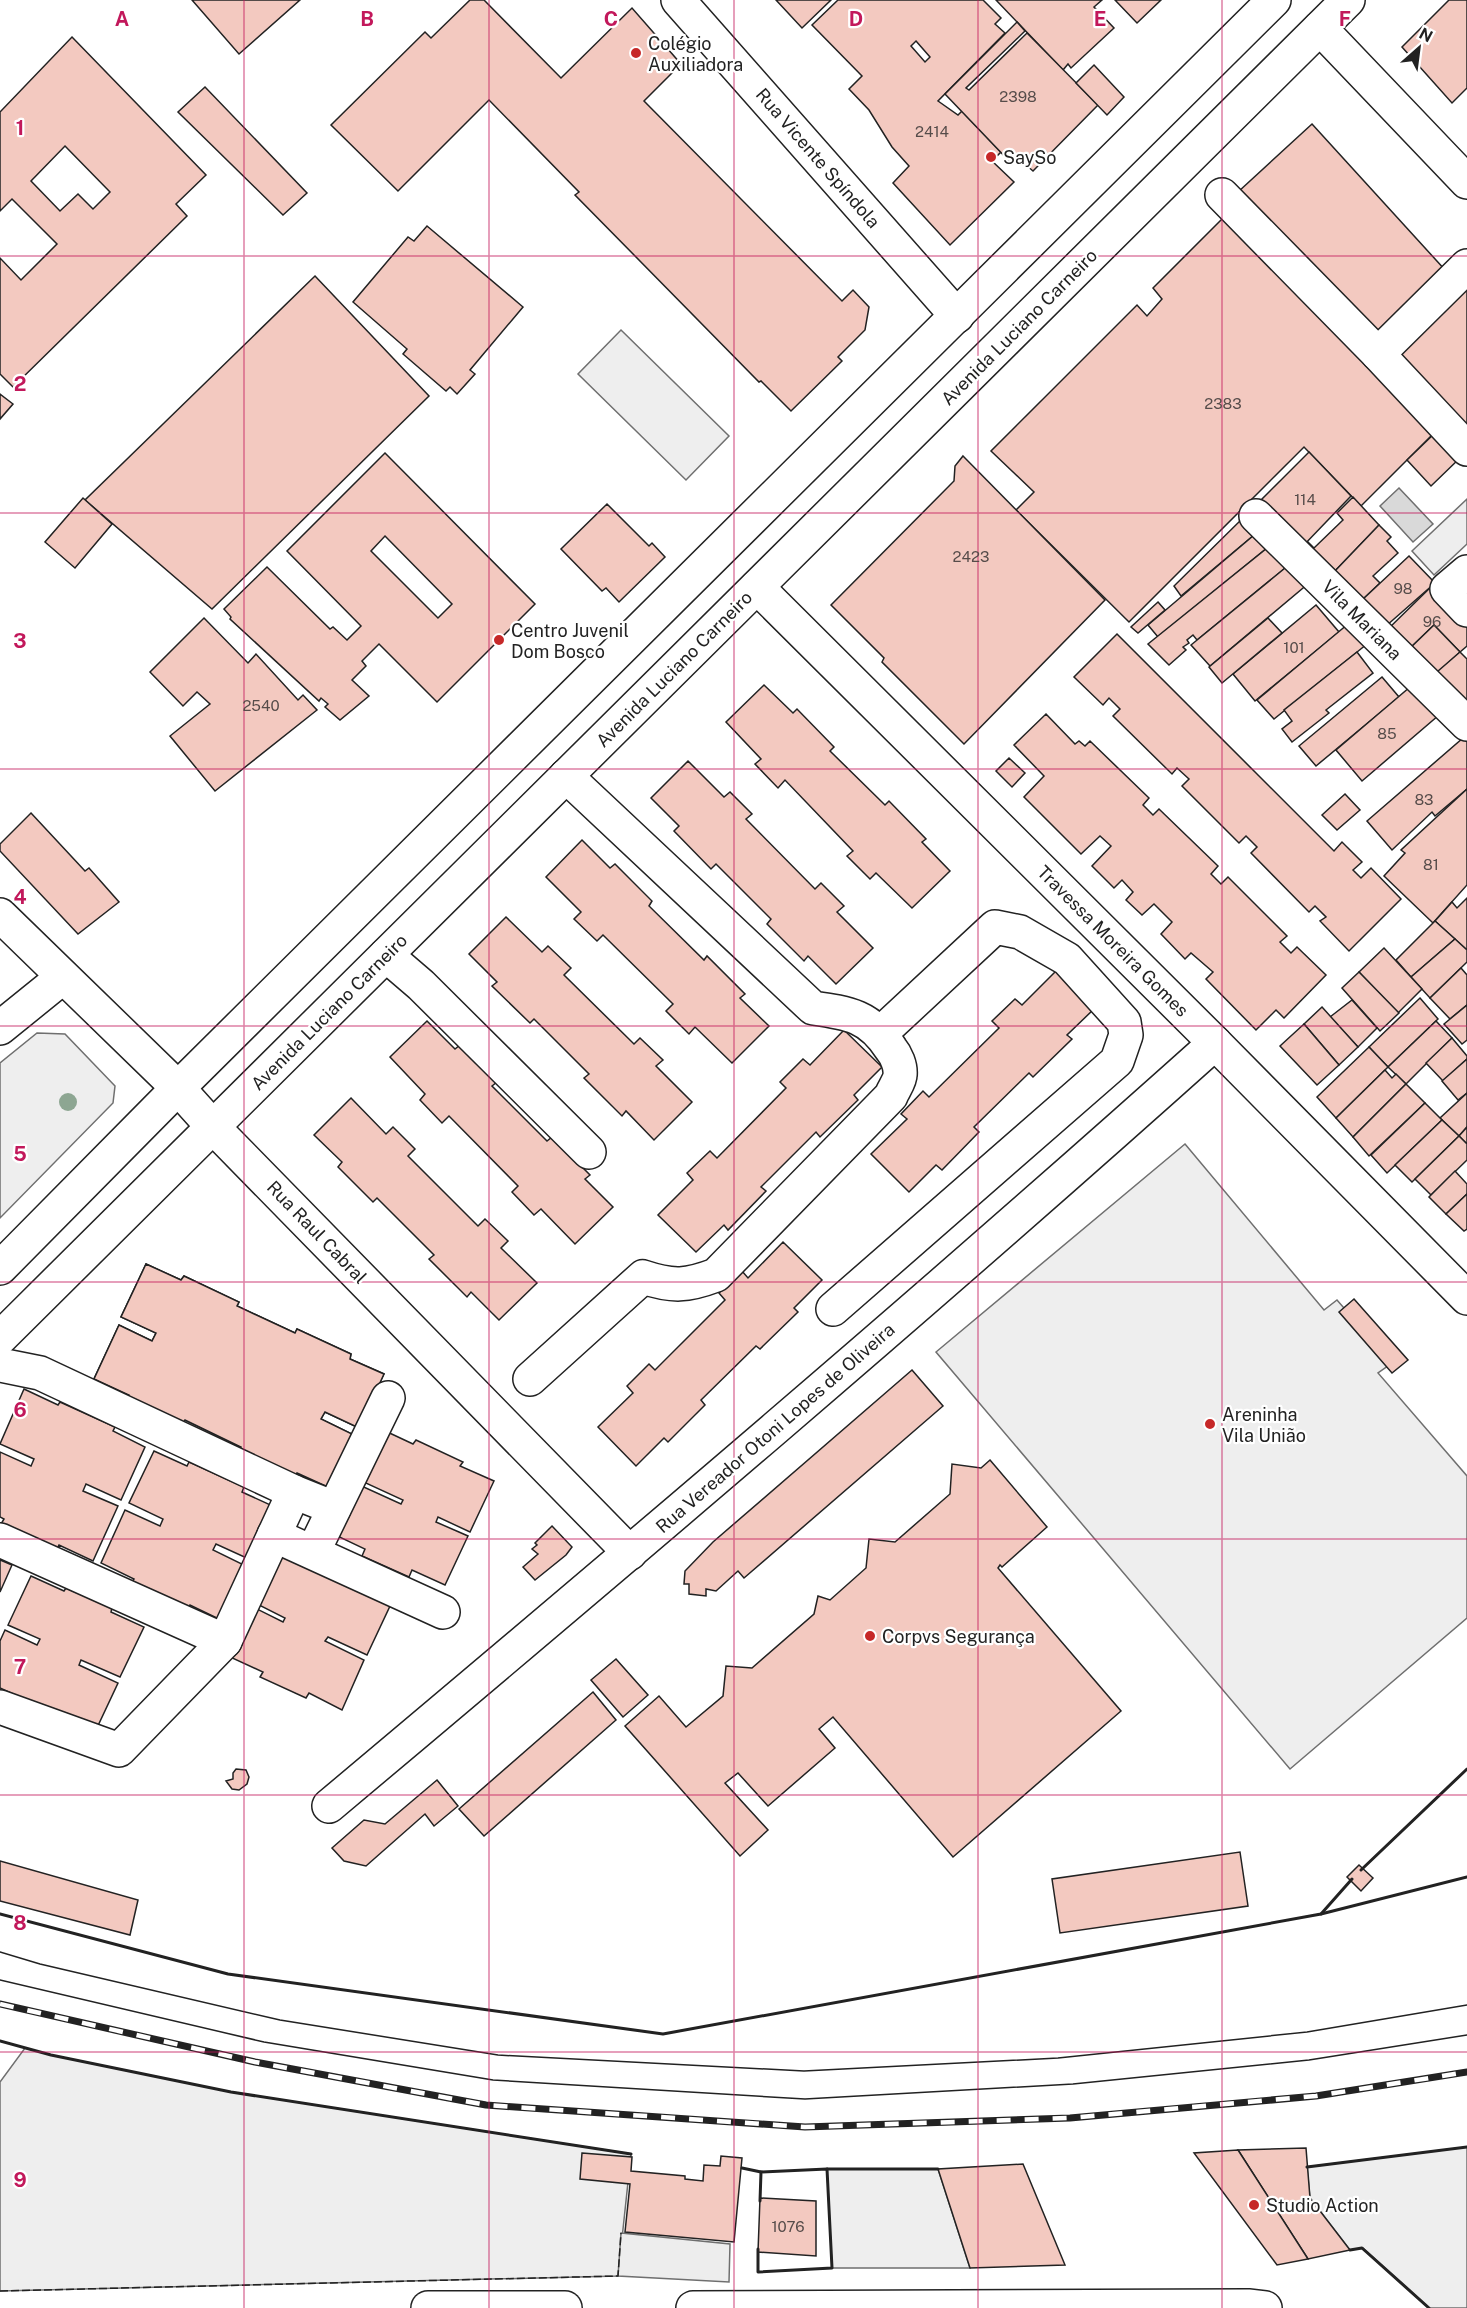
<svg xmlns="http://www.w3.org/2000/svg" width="1467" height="2308" font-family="'Public Sans',sans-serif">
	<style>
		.green { fill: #eee; stroke: #6f6f6f; stroke-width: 1.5 }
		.parking { fill: #ededed; stroke: #6f6f6f; stroke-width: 1.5 }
		.water { fill: #d9d9d9; stroke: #6f6f6f; stroke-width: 1.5 }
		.building { fill: #f3c9c0; stroke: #222; stroke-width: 1.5; fill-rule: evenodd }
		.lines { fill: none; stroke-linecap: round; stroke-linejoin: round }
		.minor-casing { stroke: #222; stroke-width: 36 }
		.major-casing { stroke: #222; stroke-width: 36 }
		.minor { stroke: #fff; stroke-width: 33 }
		.major { stroke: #fff; stroke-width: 33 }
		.tram { stroke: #222; stroke-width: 1.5 }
		.rail-casing { stroke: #222; stroke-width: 7 }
		.rail { stroke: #fff; stroke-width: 4.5; stroke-dasharray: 14; stroke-linecap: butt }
		.fence { stroke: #222; stroke-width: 1.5; stroke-dasharray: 8 3; stroke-linecap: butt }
		.wall { stroke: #222; stroke-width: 3 }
		.tree { fill: #8da692 }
		.grid { fill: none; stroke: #c2185b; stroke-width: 1.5; stroke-opacity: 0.55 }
		.poi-dot { fill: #c62828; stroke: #fff; stroke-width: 2 }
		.labels { text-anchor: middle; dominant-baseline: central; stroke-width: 4.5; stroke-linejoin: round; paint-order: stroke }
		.number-label { font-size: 15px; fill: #564c4a }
		.poi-label { font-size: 18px; fill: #222; stroke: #fff; text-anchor: start }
		.street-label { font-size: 18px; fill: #222; stroke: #fff }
		.grid-label { font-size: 20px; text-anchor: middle; font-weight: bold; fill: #c2185b; stroke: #fff; stroke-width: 4.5; stroke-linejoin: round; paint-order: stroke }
	</style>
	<rect width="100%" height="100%" fill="#fff"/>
	<g class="green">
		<polygon points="621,330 729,436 686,480 578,374"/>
		<polygon points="1467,499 1467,544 1434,575 1412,551"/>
		<polygon points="37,1033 65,1034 115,1086 113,1103 0,1218 0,1063"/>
		<polygon points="1185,1144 1324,1310 1337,1300 1392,1363 1378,1373 1467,1476 1467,1618 1290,1769 936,1352"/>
		<polygon points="25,2048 51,2055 231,2092 631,2154 618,2276 0,2291 0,2082"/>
		<polygon points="1467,2147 1467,2308 1429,2308 1363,2248 1350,2250 1310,2198 1307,2167"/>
		<polygon points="827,2169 938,2169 970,2268 832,2268"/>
	</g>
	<polygon class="parking" points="621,2233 730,2244 729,2282 618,2276"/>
	<polygon class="water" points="1399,488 1433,524 1413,542 1380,506"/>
	<g class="building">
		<polygon points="192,0 300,0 239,54"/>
		<polygon points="470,0 484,0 561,78 632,8 681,64 644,101 842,301 853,290 869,307 865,330 838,357 842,361 791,411 761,381 759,382 575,195 579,192 489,100 398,191 331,125 425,32 431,38"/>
		<polygon points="776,0 831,0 802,28"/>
		<path d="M838,0h145l18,18 -6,6 10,9 -67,68 20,14 4,-4 39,41 -9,9 22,21 -64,63 -57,-62 16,-17 -17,-19 -23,-37 -20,-21 13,-13 -50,-51zM916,41l14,16 -5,5 -14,-16z"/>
		<polygon points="996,0 1102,0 1094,7 1114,28 1071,68 1068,64 1063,70"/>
		<polygon points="1115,0 1161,0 1137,23"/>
		<polygon points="1449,0 1467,0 1467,88 1452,103 1402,47"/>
		<polygon points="1017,22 1025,31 966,88 969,90 1027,33 1098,105 1033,171 1017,157 1012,164 945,94"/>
		<path d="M72,37l134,138 -30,29 11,12 -174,171 -13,-13v-116l21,22 36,-36 -45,-45 -12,12v-99zM65,146l45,46 -17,17 -15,-15 -18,17 -29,-30z"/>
		<polygon points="1094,65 1124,97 1107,115 1076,83"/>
		<polygon points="205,87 307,193 283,215 178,112"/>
		<polygon points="1312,124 1446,271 1372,339 1238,192"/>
		<polygon points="1227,214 1435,432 1361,506 1304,447 1129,622 1016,510 1034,492 991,451 1137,305 1147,316 1162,299 1153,288"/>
		<polygon points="427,226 523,307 470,370 475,374 457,394 450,387 446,391 403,354 407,349 353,302 408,237 414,241"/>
		<polygon points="315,276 429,396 212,609 85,500"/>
		<polygon points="1467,285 1467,433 1393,353"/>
		<polygon points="0,394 13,404 0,419"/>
		<polygon points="1437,431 1461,457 1431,486 1407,460"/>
		<polygon points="1309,452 1351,496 1303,546 1259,502"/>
		<path d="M385,453l150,151 -98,98 -58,-58 -17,17 4,5 -14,14 17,16 -29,24 -15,-13 3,-3 -7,-6 -2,3 -89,-82 1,-2 -7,-8 43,-42 63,62 3,-2 14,13 14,-14 -74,-75zM385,536l67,68 -14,14 -67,-67z"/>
		<polygon points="963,456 1105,600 964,744 882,662 884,658 831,605 954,481 955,466"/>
		<polygon points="1353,497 1379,525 1334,572 1303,547 1308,542 1314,548 1343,520 1337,513"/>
		<polygon points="83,498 112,524 75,568 45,542"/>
		<polygon points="607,504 649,546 652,543 665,557 619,602 606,588 602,591 561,549"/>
		<polygon points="1246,515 1260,530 1181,596 1174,586"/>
		<polygon points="1379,525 1391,537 1387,541 1398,553 1373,576 1380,583 1361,601 1334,572"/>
		<polygon points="1260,530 1272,544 1158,637 1148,625"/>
		<polygon points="1272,544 1290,564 1197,640 1193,635 1187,640 1189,643 1183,647 1186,650 1169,665 1148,644"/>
		<polygon points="1409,556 1435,583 1386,626 1361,601"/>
		<polygon points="1290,564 1309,583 1210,666 1191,645"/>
		<polygon points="1435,583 1467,616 1467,646 1460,652 1434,625 1405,653 1385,632"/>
		<polygon points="1158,602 1165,610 1138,633 1131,627 1132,626"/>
		<polygon points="1316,605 1339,632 1255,701 1233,674"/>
		<polygon points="204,618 248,663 256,654 298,700 303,695 317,710 215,791 170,736 210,704 197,692 183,706 150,672"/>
		<polygon points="1268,618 1282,633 1222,683 1209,667"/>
		<polygon points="1348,624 1367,644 1274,719 1257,700"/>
		<polygon points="1434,625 1460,652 1435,675 1405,653"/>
		<polygon points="1117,634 1334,851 1342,842 1362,862 1353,870 1361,878 1371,868 1401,899 1349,951 1320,921 1326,917 1315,906 1309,912 1251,853 1257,847 1246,836 1239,843 1182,786 1189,779 1177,768 1172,774 1113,716 1120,709 1109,698 1103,705 1074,677"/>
		<polygon points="1357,652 1373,673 1326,710 1329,713 1292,742 1282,729 1292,721 1284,710"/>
		<polygon points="1460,652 1467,659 1467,715 1430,678"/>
		<polygon points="1382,677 1399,697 1316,766 1299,746"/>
		<polygon points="764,685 793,713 797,709 834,747 830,751 885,805 889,801 926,839 922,842 950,871 912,908 876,873 870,879 847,856 853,851 785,780 778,788 755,764 761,759 726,722"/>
		<polygon points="1410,687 1439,715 1362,781 1336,750"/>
		<polygon points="1046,714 1075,744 1079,741 1085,746 1090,741 1149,798 1143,805 1153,815 1159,809 1218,866 1211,874 1221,884 1228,877 1287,936 1280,942 1291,953 1297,947 1326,975 1284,1018 1276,1010 1256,1030 1206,979 1213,972 1191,953 1185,959 1161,934 1172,922 1154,904 1142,915 1126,900 1133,892 1122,880 1114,888 1092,866 1111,846 1100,836 1081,854 1024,797 1044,776 1014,745"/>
		<polygon points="1463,738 1467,742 1467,789 1435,816 1432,812 1392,850 1367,821"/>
		<polygon points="1009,758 1025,773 1012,787 996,771"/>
		<polygon points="688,761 724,797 730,792 752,814 746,819 815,889 821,883 844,906 837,912 873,948 836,984 808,956 804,961 767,924 771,919 716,864 711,869 674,831 679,826 651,798"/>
		<polygon points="1467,789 1467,885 1433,923 1384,876 1405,853 1401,850"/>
		<polygon points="1345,794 1360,810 1337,830 1322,815"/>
		<polygon points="31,813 85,871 89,868 119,902 78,934 0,851 0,844"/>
		<polygon points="582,840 610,868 615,864 652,901 649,906 704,960 707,956 745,994 740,998 769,1026 732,1063 695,1027 689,1034 666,1011 673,1004 603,935 597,941 574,919 581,912 546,877"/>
		<polygon points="1467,898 1467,950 1435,921 1452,902 1457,908"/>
		<polygon points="506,917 542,952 548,946 571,968 564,975 634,1044 640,1038 663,1060 656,1066 692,1102 654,1140 626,1111 622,1116 584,1078 589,1074 534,1019 530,1023 492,986 497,982 469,954"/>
		<polygon points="1435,921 1455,939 1411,977 1396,960"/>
		<polygon points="1455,939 1467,950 1467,962 1430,998 1411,977"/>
		<polygon points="1384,948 1422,989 1398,1013 1359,972"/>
		<polygon points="1461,968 1467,975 1467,1005 1450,1019 1430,998"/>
		<polygon points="1057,970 1095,1008 1067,1035 1072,1039 1033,1077 1029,1073 974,1127 979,1132 942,1170 936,1165 909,1192 871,1154 907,1119 901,1114 923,1091 929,1097 999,1028 992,1021 1015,999 1022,1005"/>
		<polygon points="1359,972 1399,1013 1380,1031 1342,988"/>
		<polygon points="1420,998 1438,1019 1388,1067 1369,1047"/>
		<polygon points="1352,1000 1377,1028 1358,1047 1330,1017"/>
		<polygon points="1467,1005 1467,1040 1462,1044 1444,1024"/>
		<polygon points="1322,1007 1358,1047 1339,1065 1304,1024"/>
		<polygon points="427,1021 455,1049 460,1045 497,1082 492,1086 547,1141 552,1137 590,1175 585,1179 613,1207 575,1244 541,1209 534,1215 512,1192 518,1186 449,1116 442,1123 420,1100 425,1094 390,1057"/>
		<polygon points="1436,1021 1452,1038 1406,1084 1388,1067"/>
		<polygon points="1304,1024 1339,1065 1317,1085 1280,1046"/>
		<polygon points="844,1030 882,1067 854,1095 858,1100 820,1137 816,1132 761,1187 766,1191 728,1230 724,1225 696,1252 658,1215 693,1180 687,1173 710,1151 717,1158 786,1088 780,1082 803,1059 810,1065"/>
		<polygon points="1452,1038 1467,1056 1467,1059 1443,1081 1426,1063"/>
		<polygon points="1369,1047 1388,1067 1336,1118 1317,1097"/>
		<polygon points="1467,1059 1467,1093 1458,1100 1442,1081"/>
		<polygon points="1385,1070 1392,1078 1396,1074 1406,1084 1353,1137 1336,1118"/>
		<polygon points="1406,1084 1425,1103 1369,1156 1353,1137"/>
		<polygon points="1467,1093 1467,1127 1459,1136 1440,1118"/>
		<polygon points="351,1098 386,1134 393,1127 415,1149 408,1156 478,1226 485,1219 508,1241 501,1248 537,1283 499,1320 471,1292 467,1297 429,1259 434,1255 377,1198 373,1202 338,1167 342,1162 314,1135"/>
		<polygon points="1425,1103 1442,1120 1387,1173 1371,1155"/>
		<polygon points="1442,1120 1459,1136 1412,1182 1395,1165"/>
		<polygon points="1467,1127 1467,1144 1459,1136"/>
		<polygon points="1459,1136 1467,1144 1467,1160 1431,1195 1415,1179"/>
		<polygon points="1455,1171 1467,1184 1467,1194 1446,1214 1429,1197"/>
		<polygon points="1467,1194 1467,1229 1464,1231 1446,1214"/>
		<polygon points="783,1242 822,1280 794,1308 798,1312 760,1349 756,1346 701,1400 705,1405 668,1442 664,1438 636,1466 598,1427 633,1393 627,1386 649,1364 655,1370 725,1300 719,1293 742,1271 748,1278"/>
		<path d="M146,1264l35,16 3,-4 55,26 -2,4 58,27 2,-4 54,25 -1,5 34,15 -25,54 -34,-16 -4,7 33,16 -24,53 -33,-15 -3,4 -56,-25 3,-5 -56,-27 -3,5 -55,-26 2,-4 -35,-16 25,-54 33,16 4,-8 -35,-16zM212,1359l57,27 -3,7 -58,-27z"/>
		<polygon points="146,1264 181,1280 184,1276 239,1302 237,1306 295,1333 297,1329 351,1354 350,1359 384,1374 359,1428 325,1412 321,1419 354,1435 330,1488 297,1473 294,1477 238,1452 241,1447 185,1420 182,1425 127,1399 129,1395 94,1379 119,1325 152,1341 156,1333 121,1317"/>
		<polygon points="1354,1299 1408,1360 1392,1373 1339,1312"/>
		<polygon points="912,1370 943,1406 744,1578 738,1571 716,1591 706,1589 706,1596 689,1594 689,1584 684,1584 685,1571 713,1542"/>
		<polygon points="24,1389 58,1405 60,1402 115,1427 113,1431 145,1447 121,1500 86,1484 83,1491 118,1506 93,1561 59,1545 57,1549 1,1524 4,1519 0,1517 0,1452 31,1466 34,1459 0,1444"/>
		<polygon points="381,1429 413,1444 416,1440 463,1462 460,1466 494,1481 470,1532 438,1517 436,1522 468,1536 445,1585 412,1570 409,1577 362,1556 365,1549 333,1534 355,1483 401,1504 403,1500 357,1479"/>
		<polygon points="154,1451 187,1466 189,1462 244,1487 242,1492 275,1507 251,1560 216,1544 213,1550 248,1567 223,1621 190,1605 188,1610 131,1583 134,1579 101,1563 125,1510 160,1526 163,1519 129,1503"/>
		<polygon points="990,1460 1047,1527 1002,1567 1000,1565 998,1568 1121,1711 953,1857 833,1717 819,1729 835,1748 768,1806 738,1773 725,1783 768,1830 740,1856 625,1726 659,1696 686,1727 723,1696 726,1666 752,1668 814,1614 818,1596 830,1600 866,1568 869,1539 895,1542 950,1494 952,1464 981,1468"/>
		<polygon points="552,1526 572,1547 566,1555 535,1580 523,1567 538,1554 532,1549 537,1545 535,1543"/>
		<polygon points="279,1553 390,1606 367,1655 328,1637 325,1641 364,1660 342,1710 309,1693 306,1698 260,1677 263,1672 230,1657 253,1607 283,1622 285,1618 255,1603"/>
		<polygon points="0,1560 12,1565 0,1592"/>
		<polygon points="31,1576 64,1591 66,1588 112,1608 111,1612 144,1627 120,1677 81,1660 79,1665 118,1683 95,1732 0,1688 0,1641 5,1630 37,1645 40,1639 8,1625"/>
		<polygon points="616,1659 648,1695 623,1717 591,1680"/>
		<polygon points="593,1692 616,1720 484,1836 459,1809"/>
		<polygon points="236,1769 246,1770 249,1777 247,1784 239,1790 232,1789 226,1781 233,1779 233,1773"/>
		<polygon points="437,1780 458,1806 434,1826 425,1814 366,1866 344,1861 332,1848 364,1820 385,1824"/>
		<polygon points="1240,1852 1248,1906 1060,1933 1052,1879"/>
		<polygon points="0,1861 138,1900 130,1935 0,1901"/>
		<polygon points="1359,1865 1373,1878 1361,1891 1347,1877"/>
		<polygon points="1306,2148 1310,2198 1350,2250 1308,2259 1238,2150"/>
		<polygon points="1238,2150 1308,2259 1277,2265 1194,2153"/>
		<polygon points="582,2153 632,2157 631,2171 685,2176 685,2179 703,2181 704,2165 720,2166 721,2156 742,2158 734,2242 625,2232 630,2184 580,2179"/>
		<polygon points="1023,2164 1065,2265 970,2268 938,2169"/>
		<polygon points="760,2198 816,2201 816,2256 758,2252"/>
	</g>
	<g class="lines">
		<g class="minor-casing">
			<g id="minor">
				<polyline points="678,0 957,316"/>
				<polyline points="1320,28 1467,182"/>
				<polyline points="1222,195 1378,354 1467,266"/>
				<polyline points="1378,354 1467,449"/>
				<polyline points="1256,516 1467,724"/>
				<polyline points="1467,572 1447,589 1467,610"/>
				<polyline points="757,587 1215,1043 1467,1298"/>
				<polyline points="386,955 421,985 589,1152"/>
				<polyline points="0,1028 63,977"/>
				<polyline points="213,1127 630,1553"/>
				<polyline points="833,1309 1117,1061 1126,1035 1124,1022 1067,959 1020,932 995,927 881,1033"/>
				<polyline points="0,1365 40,1373 294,1492 334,1508"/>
				<path d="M530,1379l113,-102c30,10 44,9 73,-2l175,-179c2,-6 9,-15 9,-21 1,-9 -4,-20 -9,-26 -21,-33 -42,-36 -78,-41l-247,-232"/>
				<polyline points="274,1535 443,1612"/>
				<polyline points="0,1540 225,1641 119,1750 0,1707"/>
				<polyline points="313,1552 388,1398"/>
				<polyline points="225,1641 294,1492"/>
				<path d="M329,1806c299,-251 596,-503 886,-763"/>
				<polyline points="428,2308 565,2308"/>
				<polyline points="693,2308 1248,2306 1265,2308"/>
			</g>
		</g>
		<g class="major-casing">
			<g id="major">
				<polyline points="0,915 178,1088 213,1127"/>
				<polyline points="0,1268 178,1088 1274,0"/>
				<polyline points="0,1338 1348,0"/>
			</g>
		</g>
		<use href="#minor" class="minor"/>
		<use href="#major" class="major"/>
		<g class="tram">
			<polyline points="0,1952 40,1964 280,2020 498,2055 804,2071 1058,2058 1307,2032 1467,2005"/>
			<polyline points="0,1980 264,2042 493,2080 805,2099 1073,2084 1309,2060 1467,2035"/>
		</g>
		<g class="rail-casing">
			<polyline id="rail" points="0,2004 255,2062 486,2105 805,2127 1070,2118 1316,2096 1467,2072"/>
		</g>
		<use href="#rail" class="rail"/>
		<polyline class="fence" points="0,2291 618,2276 621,2233"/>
		<g class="wall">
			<polyline points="1361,1870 1467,1769"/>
			<polyline points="0,1914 228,1974 663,2034 1321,1914 1352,1879"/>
			<polyline points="1321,1914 1467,1877"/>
			<polyline points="0,2041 51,2055 231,2092 631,2154"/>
			<polyline points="1307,2167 1467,2147"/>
			<polyline points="742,2168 761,2172 827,2169 832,2268 758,2272 758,2249"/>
			<polyline points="827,2169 938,2169"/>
			<polyline points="760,2201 761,2172"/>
			<polyline points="1350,2250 1362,2248 1429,2308"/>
		</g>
	</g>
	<circle class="tree" cx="68" cy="1102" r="9"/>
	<path class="grid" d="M244,0v2308M489,0v2308M734,0v2308M978,0v2308M1222,0v2308M0,256h1467M0,513h1467M0,769h1467M0,1026h1467M0,1282h1467M0,1539h1467M0,1795h1467M0,2052h1467"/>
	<g class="poi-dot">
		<circle cx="636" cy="53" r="6"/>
		<circle cx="991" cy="157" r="6"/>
		<circle cx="499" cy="640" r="6"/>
		<circle cx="1210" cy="1424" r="6"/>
		<circle cx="870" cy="1636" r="6"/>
		<circle cx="1254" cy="2205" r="6"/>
	</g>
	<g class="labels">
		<g class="number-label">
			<text x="1018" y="96">2398</text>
			<text x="932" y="131">2414</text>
			<text x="1223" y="403">2383</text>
			<text x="1305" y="499">114</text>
			<text x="971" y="556">2423</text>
			<text x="1403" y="588">98</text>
			<text x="1432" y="621">96</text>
			<text x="1294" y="647">101</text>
			<text x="261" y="705">2540</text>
			<text x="1387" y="733">85</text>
			<text x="1424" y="799">83</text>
			<text x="1431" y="864">81</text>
			<text x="788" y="2226">1076</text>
		</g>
		<g class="poi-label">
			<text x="648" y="43">Colégio<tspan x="648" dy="21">Auxiliadora</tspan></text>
			<text x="1003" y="157">SaySo</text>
			<text x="511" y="630">Centro Juvenil<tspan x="511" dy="21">Dom Bosco</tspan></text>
			<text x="1222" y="1414">Areninha<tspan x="1222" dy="21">Vila União</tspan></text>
			<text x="882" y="1636">Corpvs Segurança</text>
			<text x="1266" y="2205">Studio Action</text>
		</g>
		<g class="street-label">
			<text transform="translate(818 158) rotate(49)">Rua Vicente Spíndola</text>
			<text transform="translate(1019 327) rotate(-45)">Avenida Luciano Carneiro</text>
			<text transform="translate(1362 620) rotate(45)">Vila Mariana</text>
			<text transform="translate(674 669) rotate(-45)">Avenida Luciano Carneiro</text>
			<text transform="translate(1113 941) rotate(45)">Travessa Moreira Gomes</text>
			<text transform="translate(329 1012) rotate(-45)">Avenida Luciano Carneiro</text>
			<text transform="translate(317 1232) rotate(46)">Rua Raul Cabral</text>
			<text transform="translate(775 1428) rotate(-41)">Rua Vereador Otoni Lopes de Oliveira</text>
		</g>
	</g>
	<g class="grid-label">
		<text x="122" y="26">A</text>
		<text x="367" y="26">B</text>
		<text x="611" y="26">C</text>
		<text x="856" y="26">D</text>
		<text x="1100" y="26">E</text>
		<text x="1345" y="26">F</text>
		<text x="20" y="135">1</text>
		<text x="20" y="391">2</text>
		<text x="20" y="648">3</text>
		<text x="20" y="904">4</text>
		<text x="20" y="1161">5</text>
		<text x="20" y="1417">6</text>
		<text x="20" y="1674">7</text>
		<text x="20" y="1930">8</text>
		<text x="20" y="2187">9</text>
	</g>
	<g transform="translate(1419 48) rotate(28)" stroke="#ffffff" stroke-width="4.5" paint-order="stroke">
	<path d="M0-4.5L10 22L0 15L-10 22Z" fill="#222222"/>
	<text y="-9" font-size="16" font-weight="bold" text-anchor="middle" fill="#222222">N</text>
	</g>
</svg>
